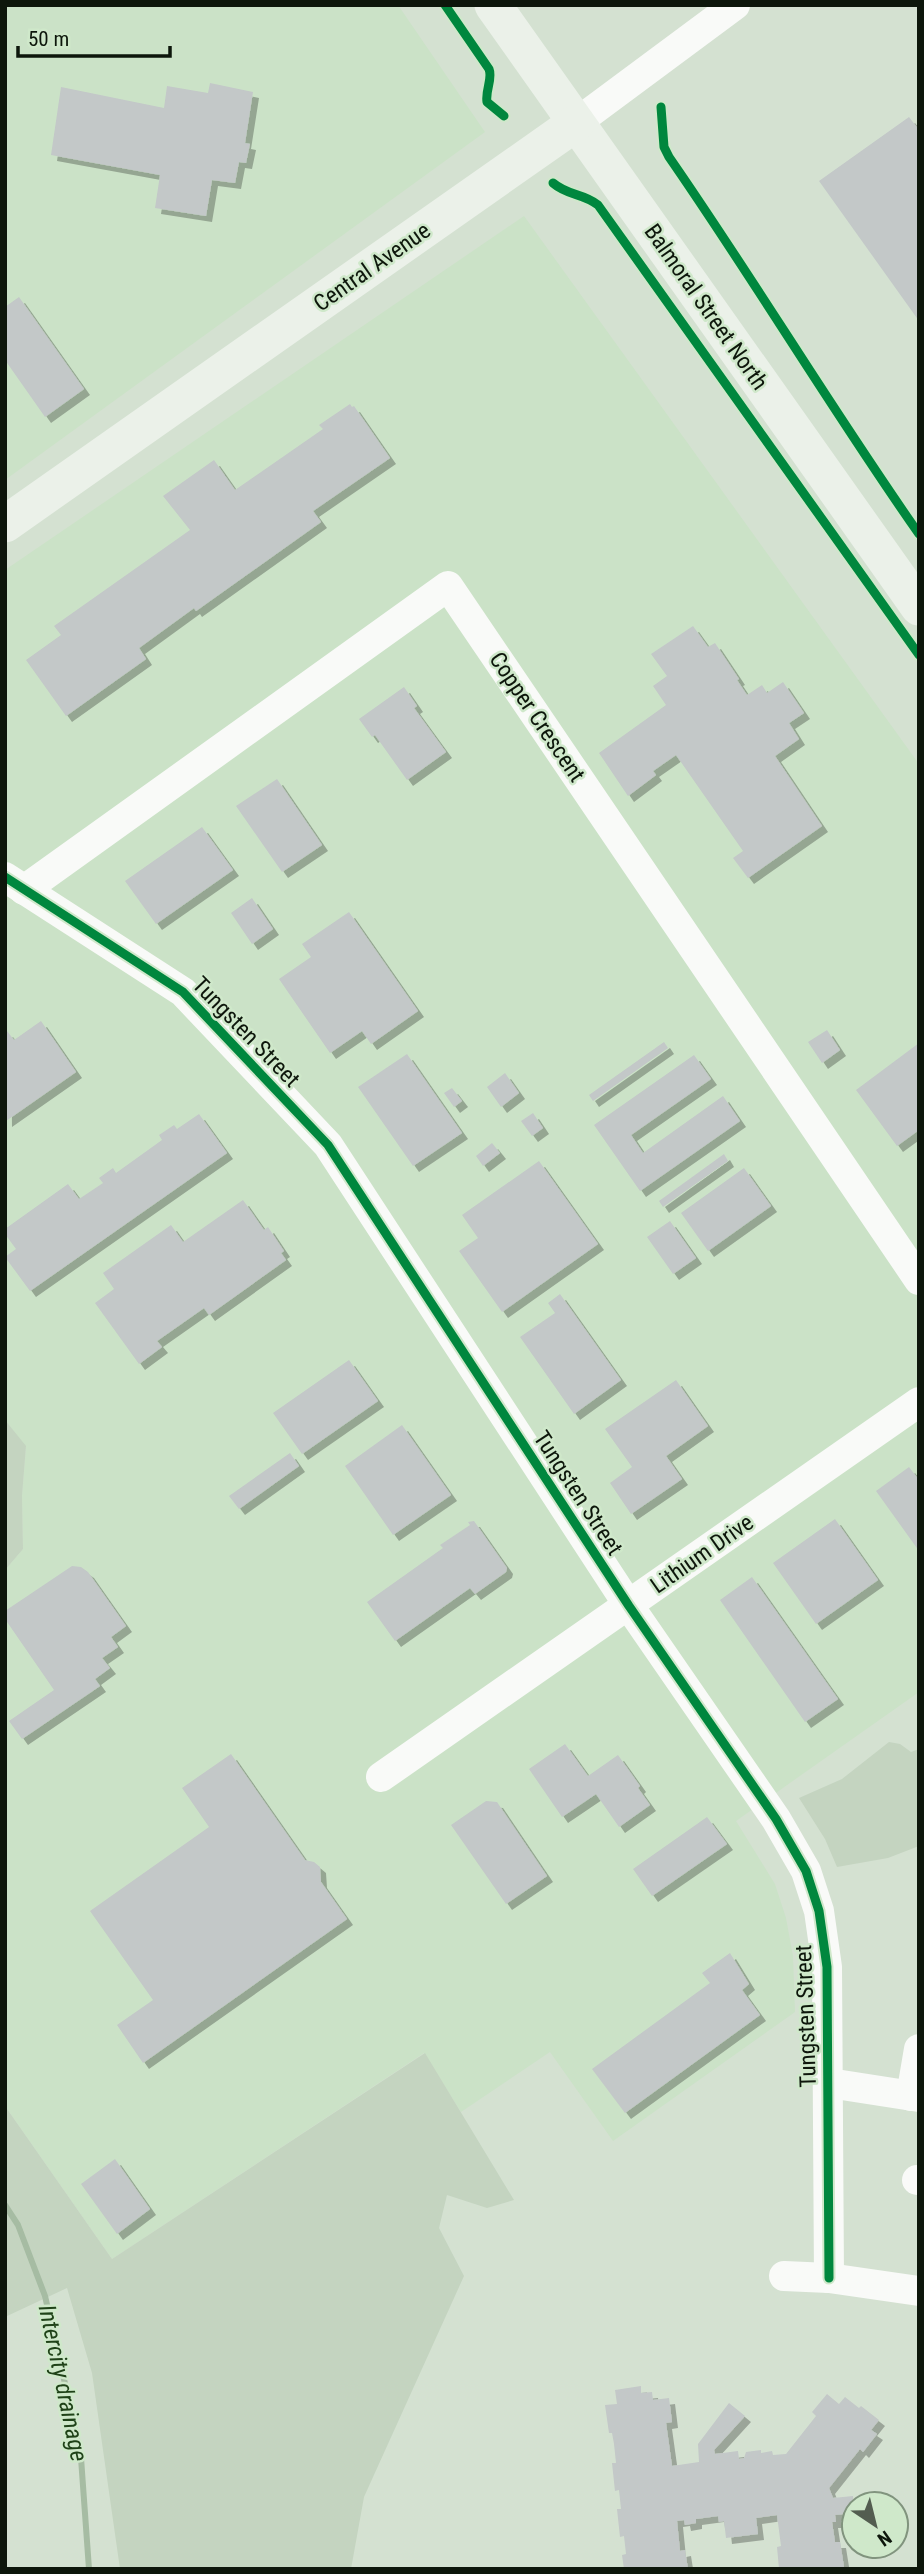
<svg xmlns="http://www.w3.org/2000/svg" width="924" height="2574" font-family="'Roboto Condensed',sans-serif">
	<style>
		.built { fill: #cbe2c7 }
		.green { fill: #c4d4c0 }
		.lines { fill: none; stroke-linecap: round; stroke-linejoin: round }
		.stream { stroke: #a6bca3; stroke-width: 6 }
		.building { fill: #c3c8c8; filter: url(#shadow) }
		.minor { stroke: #f9faf8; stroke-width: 30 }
		.major { stroke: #ebf1e9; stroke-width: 37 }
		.cycleway-casing { stroke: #cfe8ca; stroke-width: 13 }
		.cycleway { stroke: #00873e; stroke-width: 9 }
		.labels { text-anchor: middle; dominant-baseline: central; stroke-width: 5; stroke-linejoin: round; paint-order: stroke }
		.street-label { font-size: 23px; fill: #0d160b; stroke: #cfe8ca }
		.water-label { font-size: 24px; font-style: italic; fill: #1f4218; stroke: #cfe8ca }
	</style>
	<defs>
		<filter id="shadow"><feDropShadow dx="6" dy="6" stdDeviation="0" flood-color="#0004"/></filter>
	</defs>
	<rect width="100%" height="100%" fill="#d4e1d1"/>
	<g class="built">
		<polygon points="5,5 398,5 485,132 5,480"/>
		<polygon points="524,216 919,764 919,1692 736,1821 775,1884 786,1918 793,1956 795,2012 613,2141 550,2052 461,2112 424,2053 112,2259 5,2106 5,1570 23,1549 22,1496 26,1447 5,1420 5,570"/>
	</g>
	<g class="green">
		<polygon points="5,1420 26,1446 22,1496 23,1549 5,1570"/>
		<polygon points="889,1742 900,1744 911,1752 919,1749 919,1846 888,1858 837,1867 825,1839 799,1798 842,1779"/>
		<polygon points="425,2053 514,2200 487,2208 447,2195 439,2228 464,2276 364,2497 351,2569 120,2569 92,2373 67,2288 5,2317 5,2106 112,2259"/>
	</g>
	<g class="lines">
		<polyline class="stream" points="5,2205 18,2225 45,2296 71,2410 81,2458 89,2569"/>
	</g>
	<g class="building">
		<polygon points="210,83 253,92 245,143 250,144 246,163 239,162 235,183 212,180 206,216 155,208 160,175 51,155 61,87 164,108 167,86 208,93"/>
		<polygon points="909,117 919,130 919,321 819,181"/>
		<polygon points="19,297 84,389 45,417 5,360 5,307"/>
		<polygon points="350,404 352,407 354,406 390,458 313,511 321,522 196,611 194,608 139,648 146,659 66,716 26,660 61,635 54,626 190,530 163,496 214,460 235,490 323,429 319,425"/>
		<polygon points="693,626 708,647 715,643 739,679 737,680 747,695 762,685 767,693 783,682 804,713 789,723 799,739 775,756 822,826 748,878 733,858 743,851 676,755 653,771 656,775 628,796 599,753 666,705 653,686 667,676 651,654"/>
		<polygon points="404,687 417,706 414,708 446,752 407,780 375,735 372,737 359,719"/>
		<polygon points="277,779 322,845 282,872 236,806"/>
		<polygon points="202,827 233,870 156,924 125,881"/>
		<polygon points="252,898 273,929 252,944 231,913"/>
		<polygon points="349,912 418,1011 371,1044 362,1031 330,1053 279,979 311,957 302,944"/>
		<polygon points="41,1021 76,1072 6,1121 5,1032 7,1031 14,1040"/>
		<polygon points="827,1030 840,1050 822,1063 808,1042"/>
		<polygon points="664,1042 668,1048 593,1101 589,1095"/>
		<polygon points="919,1043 919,1130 897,1146 856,1090"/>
		<polygon points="407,1054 462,1133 413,1166 358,1087"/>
		<polygon points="694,1055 711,1079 631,1135 643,1153 723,1096 740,1121 640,1191 594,1125"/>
		<polygon points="505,1073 519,1093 501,1107 487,1087"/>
		<polygon points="452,1088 462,1101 454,1107 444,1093"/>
		<polygon points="533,1113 543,1128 532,1136 521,1121"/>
		<polygon points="199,1114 227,1153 30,1291 5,1257 16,1249 5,1234 5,1229 68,1184 79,1199 103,1183 99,1178 113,1168 116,1173 162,1140 159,1135 174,1125 177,1129"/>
		<polygon points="492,1143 500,1153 483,1166 476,1156"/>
		<polygon points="724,1154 728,1161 663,1207 659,1201"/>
		<polygon points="539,1161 598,1244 502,1312 459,1251 478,1238 462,1215"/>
		<polygon points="744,1168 771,1206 708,1251 681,1213"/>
		<polygon points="243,1200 264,1230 268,1227 284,1251 281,1253 286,1260 209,1315 204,1308 157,1341 162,1347 139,1364 95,1303 114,1289 103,1273 171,1225 183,1242"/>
		<polygon points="670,1221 696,1258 673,1274 647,1237"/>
		<polygon points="560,1294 621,1380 574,1414 520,1337 555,1313 548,1303"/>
		<polygon points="349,1360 378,1401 302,1454 273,1413"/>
		<polygon points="676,1380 708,1426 666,1456 682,1479 631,1514 610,1483 632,1467 605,1429"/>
		<polygon points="402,1425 451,1495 393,1535 345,1466"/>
		<polygon points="290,1453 299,1466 239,1509 229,1496"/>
		<polygon points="909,1467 919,1480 919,1551 876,1491"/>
		<polygon points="835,1519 878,1580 816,1624 773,1563"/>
		<polygon points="474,1521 507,1568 506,1572 475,1594 470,1588 395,1641 367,1602 443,1548 440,1545 470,1525 468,1522"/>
		<polygon points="72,1566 81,1567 88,1572 126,1626 111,1637 118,1647 102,1658 110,1668 95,1679 100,1686 22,1739 9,1721 54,1690 5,1619 5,1611"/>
		<polygon points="752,1577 838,1699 805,1722 720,1600"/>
		<polygon points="565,1744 588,1776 618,1755 640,1786 638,1788 650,1805 619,1827 596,1794 562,1817 529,1769"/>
		<polygon points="231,1754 305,1860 314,1862 320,1867 321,1882 347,1919 143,2063 117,2025 153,2000 90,1911 209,1827 182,1788"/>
		<polygon points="486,1801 497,1802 547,1876 506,1904 451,1825"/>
		<polygon points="707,1817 727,1844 652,1896 633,1869"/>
		<polygon points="730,1953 749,1984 742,1990 760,2015 625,2113 592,2069 710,1983 702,1973"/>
		<polygon points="115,2159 150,2209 117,2234 81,2184"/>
		<polygon points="641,2386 641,2393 652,2392 653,2400 669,2398 672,2422 666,2423 672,2466 699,2462 698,2444 729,2403 745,2416 714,2450 715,2454 738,2451 739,2459 744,2458 746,2452 761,2450 761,2453 772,2451 773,2455 786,2454 816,2416 812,2412 827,2394 839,2404 845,2397 859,2408 861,2406 879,2420 871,2430 877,2434 863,2452 860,2449 829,2488 833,2498 853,2496 854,2513 835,2515 836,2522 832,2522 835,2542 840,2542 844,2567 779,2569 777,2547 781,2546 777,2515 756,2518 758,2534 726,2538 724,2521 719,2522 718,2516 696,2519 696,2523 685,2525 684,2520 677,2521 680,2551 685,2550 688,2569 624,2569 622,2555 626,2554 624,2536 620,2537 617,2509 621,2509 619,2490 615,2491 612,2463 616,2463 614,2444 612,2433 609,2433 605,2405 617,2404 615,2390"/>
	</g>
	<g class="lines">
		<g class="minor">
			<polyline points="576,123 735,5"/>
			<polyline points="5,877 183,992 328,1145 629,1606 776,1819 806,1871 819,1911 827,1967 829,2278"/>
			<polyline points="24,890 448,586 919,1280"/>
			<polyline points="381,1777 919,1402"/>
			<polyline points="829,2083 919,2097"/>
			<polyline points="911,2096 919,2049"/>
			<polyline points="917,2180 919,2180"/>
			<polyline points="784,2276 829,2278 919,2291"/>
		</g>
		<g class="major">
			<polyline points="493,5 919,607"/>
			<polyline points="5,524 576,123"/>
		</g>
		<g class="cycleway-casing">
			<g id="cycleway">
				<path d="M445,5l44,64c4,10 -4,21 -2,33l17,14"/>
				<path d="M661,107l3,40 5,10c86,124 163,253 250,377"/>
				<path d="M553,183c15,13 30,10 45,22l321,450"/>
				<polyline points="5,877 183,992 328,1145 629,1606 776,1819 806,1871 819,1911 827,1967 829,2278"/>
			</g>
		</g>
		<use href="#cycleway" class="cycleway"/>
	</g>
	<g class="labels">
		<g class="street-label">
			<text transform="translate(372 267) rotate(-35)">Central Avenue</text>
			<text transform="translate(706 307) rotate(55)">Balmoral Street North</text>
			<text transform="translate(537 717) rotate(56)">Copper Crescent</text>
			<text transform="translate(246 1032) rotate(46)">Tungsten Street</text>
			<text transform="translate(578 1493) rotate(57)">Tungsten Street</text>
			<text transform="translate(702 1554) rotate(-35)">Lithium Drive</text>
			<text transform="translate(806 2016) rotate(-92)">Tungsten Street</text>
		</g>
		<g class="water-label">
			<text transform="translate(63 2383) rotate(78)">Intercity drainage</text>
		</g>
	</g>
	<rect width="924" height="2574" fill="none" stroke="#0d160b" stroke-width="14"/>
	<g transform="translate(875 2525) rotate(145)"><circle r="33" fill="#cfe8ca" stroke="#81947e" stroke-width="2"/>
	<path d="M0-5L12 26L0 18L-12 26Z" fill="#535d50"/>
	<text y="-10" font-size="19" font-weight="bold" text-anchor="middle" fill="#0d160b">N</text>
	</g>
	<path d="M18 46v10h152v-10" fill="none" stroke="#0d160b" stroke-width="3.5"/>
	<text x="28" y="46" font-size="21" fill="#0d160b" stroke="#cfe8ca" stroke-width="5" paint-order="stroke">50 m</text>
</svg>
